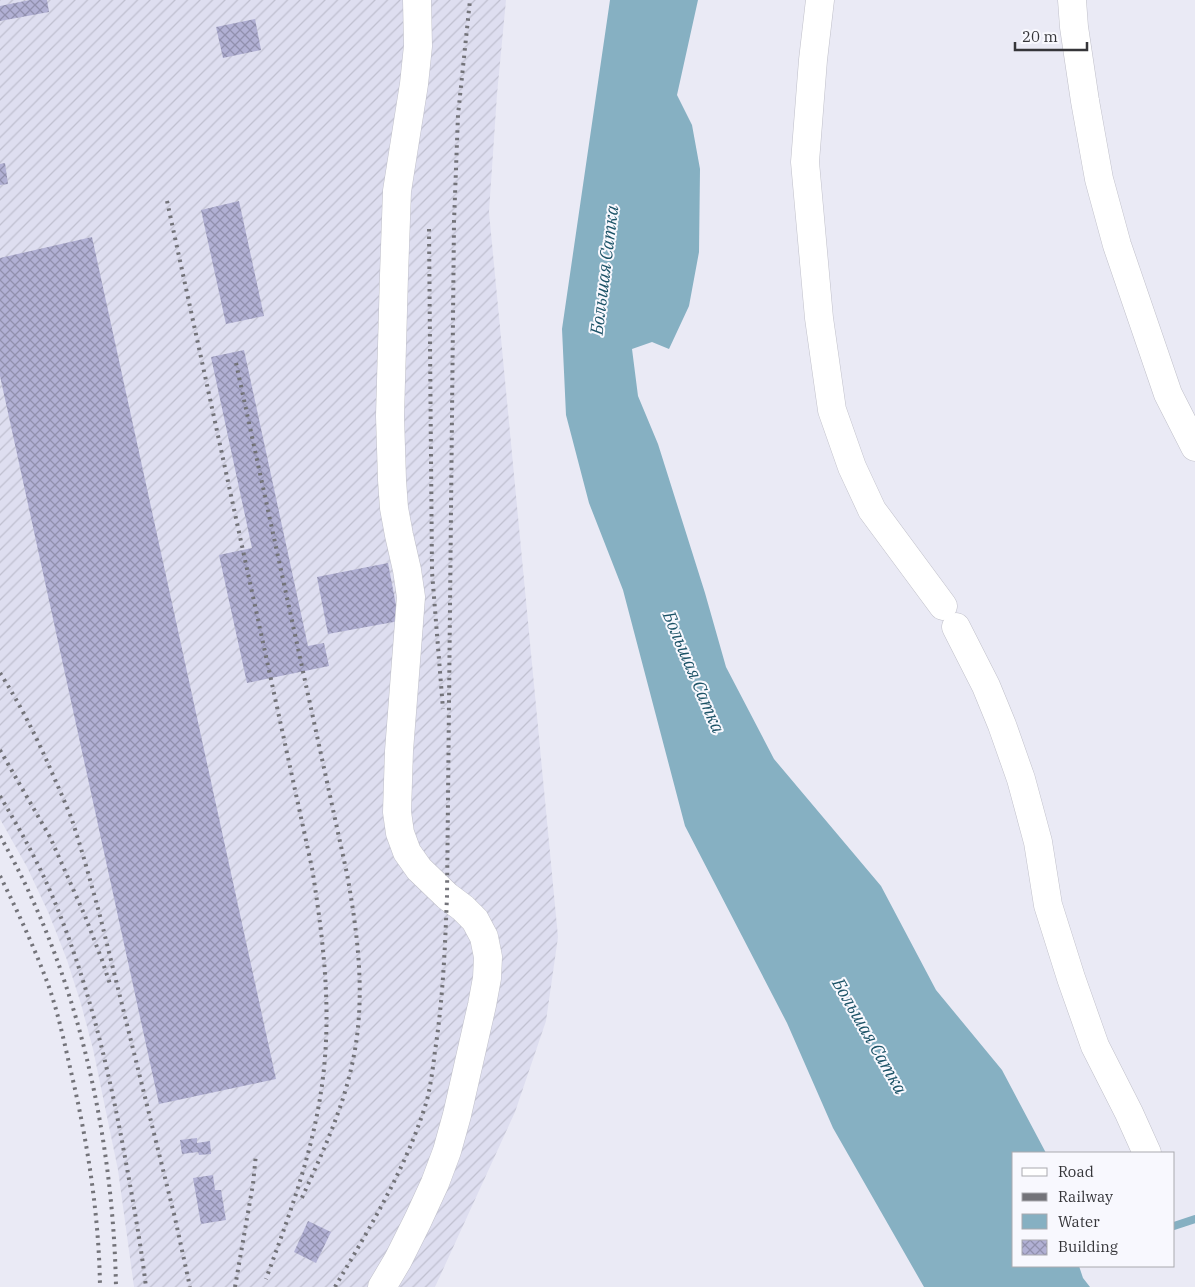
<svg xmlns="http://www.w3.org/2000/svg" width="1195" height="1287" font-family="'IBM Plex Serif',serif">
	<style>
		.industrial { fill: url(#industrial-furrows) }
		.water { fill: #86b0c2 }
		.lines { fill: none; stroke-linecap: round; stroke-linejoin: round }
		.stream { stroke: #86b0c2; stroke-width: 8 }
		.building { fill: url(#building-cross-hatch) }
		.minor-casing { stroke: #c0c0ca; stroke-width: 29 }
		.minor { stroke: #fff; stroke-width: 28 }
		.rail { stroke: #737379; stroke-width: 4; stroke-dasharray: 2.5 5; stroke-linecap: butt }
		.labels { text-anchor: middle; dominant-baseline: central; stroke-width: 4; stroke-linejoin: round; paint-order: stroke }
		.water-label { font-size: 18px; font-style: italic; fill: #1b5266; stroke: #f8f8fe }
	</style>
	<defs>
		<pattern id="industrial-furrows" width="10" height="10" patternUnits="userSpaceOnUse" patternTransform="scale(1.25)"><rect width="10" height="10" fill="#dedef0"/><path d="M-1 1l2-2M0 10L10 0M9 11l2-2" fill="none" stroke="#bfbfcf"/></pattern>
		<pattern id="building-cross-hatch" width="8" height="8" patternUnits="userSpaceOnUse" patternTransform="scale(1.25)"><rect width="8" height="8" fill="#b1b0d4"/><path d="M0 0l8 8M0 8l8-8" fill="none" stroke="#9190ad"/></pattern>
	</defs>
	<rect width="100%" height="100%" fill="#eaeaf5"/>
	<polygon class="industrial" points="0,0 506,0 497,94 489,212 558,937 546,1021 515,1112 435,1287 134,1287 118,1170 93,1049 81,1004 67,960 49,914 27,867 0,819"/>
	<polygon class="water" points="610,0 698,0 677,95 692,125 700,169 699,252 689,306 669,349 652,342 632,349 638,396 658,444 705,593 726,667 774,759 881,886 936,990 1002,1070 1046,1153 1014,1153 1014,1266 1079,1266 1083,1278 1090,1287 924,1287 833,1128 787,1023 685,826 623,590 589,503 566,415 562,329"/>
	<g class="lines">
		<polyline class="stream" points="1174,1226 1195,1219"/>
	</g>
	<g class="building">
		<polygon points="30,0 47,0 49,12 0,21 0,6"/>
		<polygon points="255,19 261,50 223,58 216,27"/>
		<polygon points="5,163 8,184 0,185 0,164"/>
		<polygon points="239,201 264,316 226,324 201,210"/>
		<polygon points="92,237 276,1079 159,1104 0,376 0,258"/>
		<polygon points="244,350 308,646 324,643 329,666 247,683 219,555 252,548 211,357"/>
		<polygon points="388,563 399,621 328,634 317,577"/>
		<polygon points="197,1138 197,1143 210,1141 211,1154 199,1155 198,1152 182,1154 180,1140"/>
		<polygon points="213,1175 215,1190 221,1190 226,1220 201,1224 193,1178"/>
		<polygon points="308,1221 331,1232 316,1263 294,1252"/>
	</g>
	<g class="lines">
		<g class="minor-casing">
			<g id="minor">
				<polyline points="820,0 813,60 805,162 819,318 832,410 852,467 872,510 943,606"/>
				<polyline points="1072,0 1074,27 1085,101 1099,179 1117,245 1168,394 1195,447"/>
				<polyline points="956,627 986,686 1002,725 1021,779 1038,842 1048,905 1071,978 1095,1046 1129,1113 1147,1153"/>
				<polyline points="382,1287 398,1260 418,1220 435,1183 447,1151 457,1115 482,1005 487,978 488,957 484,937 475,920 463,908 447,896 419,869 407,852 400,833 397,812 399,751 411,597 407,570 399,535 394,508 392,480 390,416 394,275 397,191 414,84 418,46 417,0"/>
			</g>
		</g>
		<use href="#minor" class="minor"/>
		<g class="rail">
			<path d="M167,201l145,667c10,63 18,126 13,189 -6,79 -32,148 -59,222"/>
			<polyline points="429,229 432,572 443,709"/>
			<path d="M236,363l111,511c11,61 19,124 6,186 -10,50 -32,96 -53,142"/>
			<path d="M0,673c22,34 40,71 56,109 5,11 10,23 15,35 11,33 20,66 29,99l75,302 15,69"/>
			<polyline points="0,750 50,837 85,916 102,960 111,987"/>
			<path d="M0,796c19,32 37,64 51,97 34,80 55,164 71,248 9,49 18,97 24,146"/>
			<path d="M0,836c77,135 113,297 116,451"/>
			<path d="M0,876c18,36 35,73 49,111 10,29 16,59 23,89 16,69 27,140 28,211"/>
			<polyline points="235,1287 253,1184 256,1154"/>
			<path d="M335,1287c35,-60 72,-120 92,-187 4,-16 6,-33 8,-49 8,-52 10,-103 12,-155l7,-674 4,-107 12,-115"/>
		</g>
	</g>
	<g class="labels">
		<g class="water-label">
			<text transform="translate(604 270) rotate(-83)">Большая Сатка</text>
			<text transform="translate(694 672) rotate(67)">Большая Сатка</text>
			<text transform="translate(870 1036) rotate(60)">Большая Сатка</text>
		</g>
	</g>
	<rect x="1012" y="1152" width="162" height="115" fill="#f8f8fe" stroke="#aaaaaf"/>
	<rect x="1022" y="1168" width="25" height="8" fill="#ffffff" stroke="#aaaaaf"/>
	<text x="1058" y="1177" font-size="15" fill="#353539">Road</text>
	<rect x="1022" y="1193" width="25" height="8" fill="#737379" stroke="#aaaaaf"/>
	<text x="1058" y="1202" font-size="15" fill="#353539">Railway</text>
	<rect x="1022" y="1214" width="25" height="15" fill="#86b0c2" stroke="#aaaaaf"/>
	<text x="1058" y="1227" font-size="15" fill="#353539">Water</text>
	<rect x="1022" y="1240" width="25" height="15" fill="url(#building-cross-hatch)" stroke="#aaaaaf"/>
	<text x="1058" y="1252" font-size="15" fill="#353539">Building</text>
	<path d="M1015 42v8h72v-8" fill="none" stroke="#353539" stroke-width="2.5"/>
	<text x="1022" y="42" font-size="15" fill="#353539" stroke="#f8f8fe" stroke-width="4" paint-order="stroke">20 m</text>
</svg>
